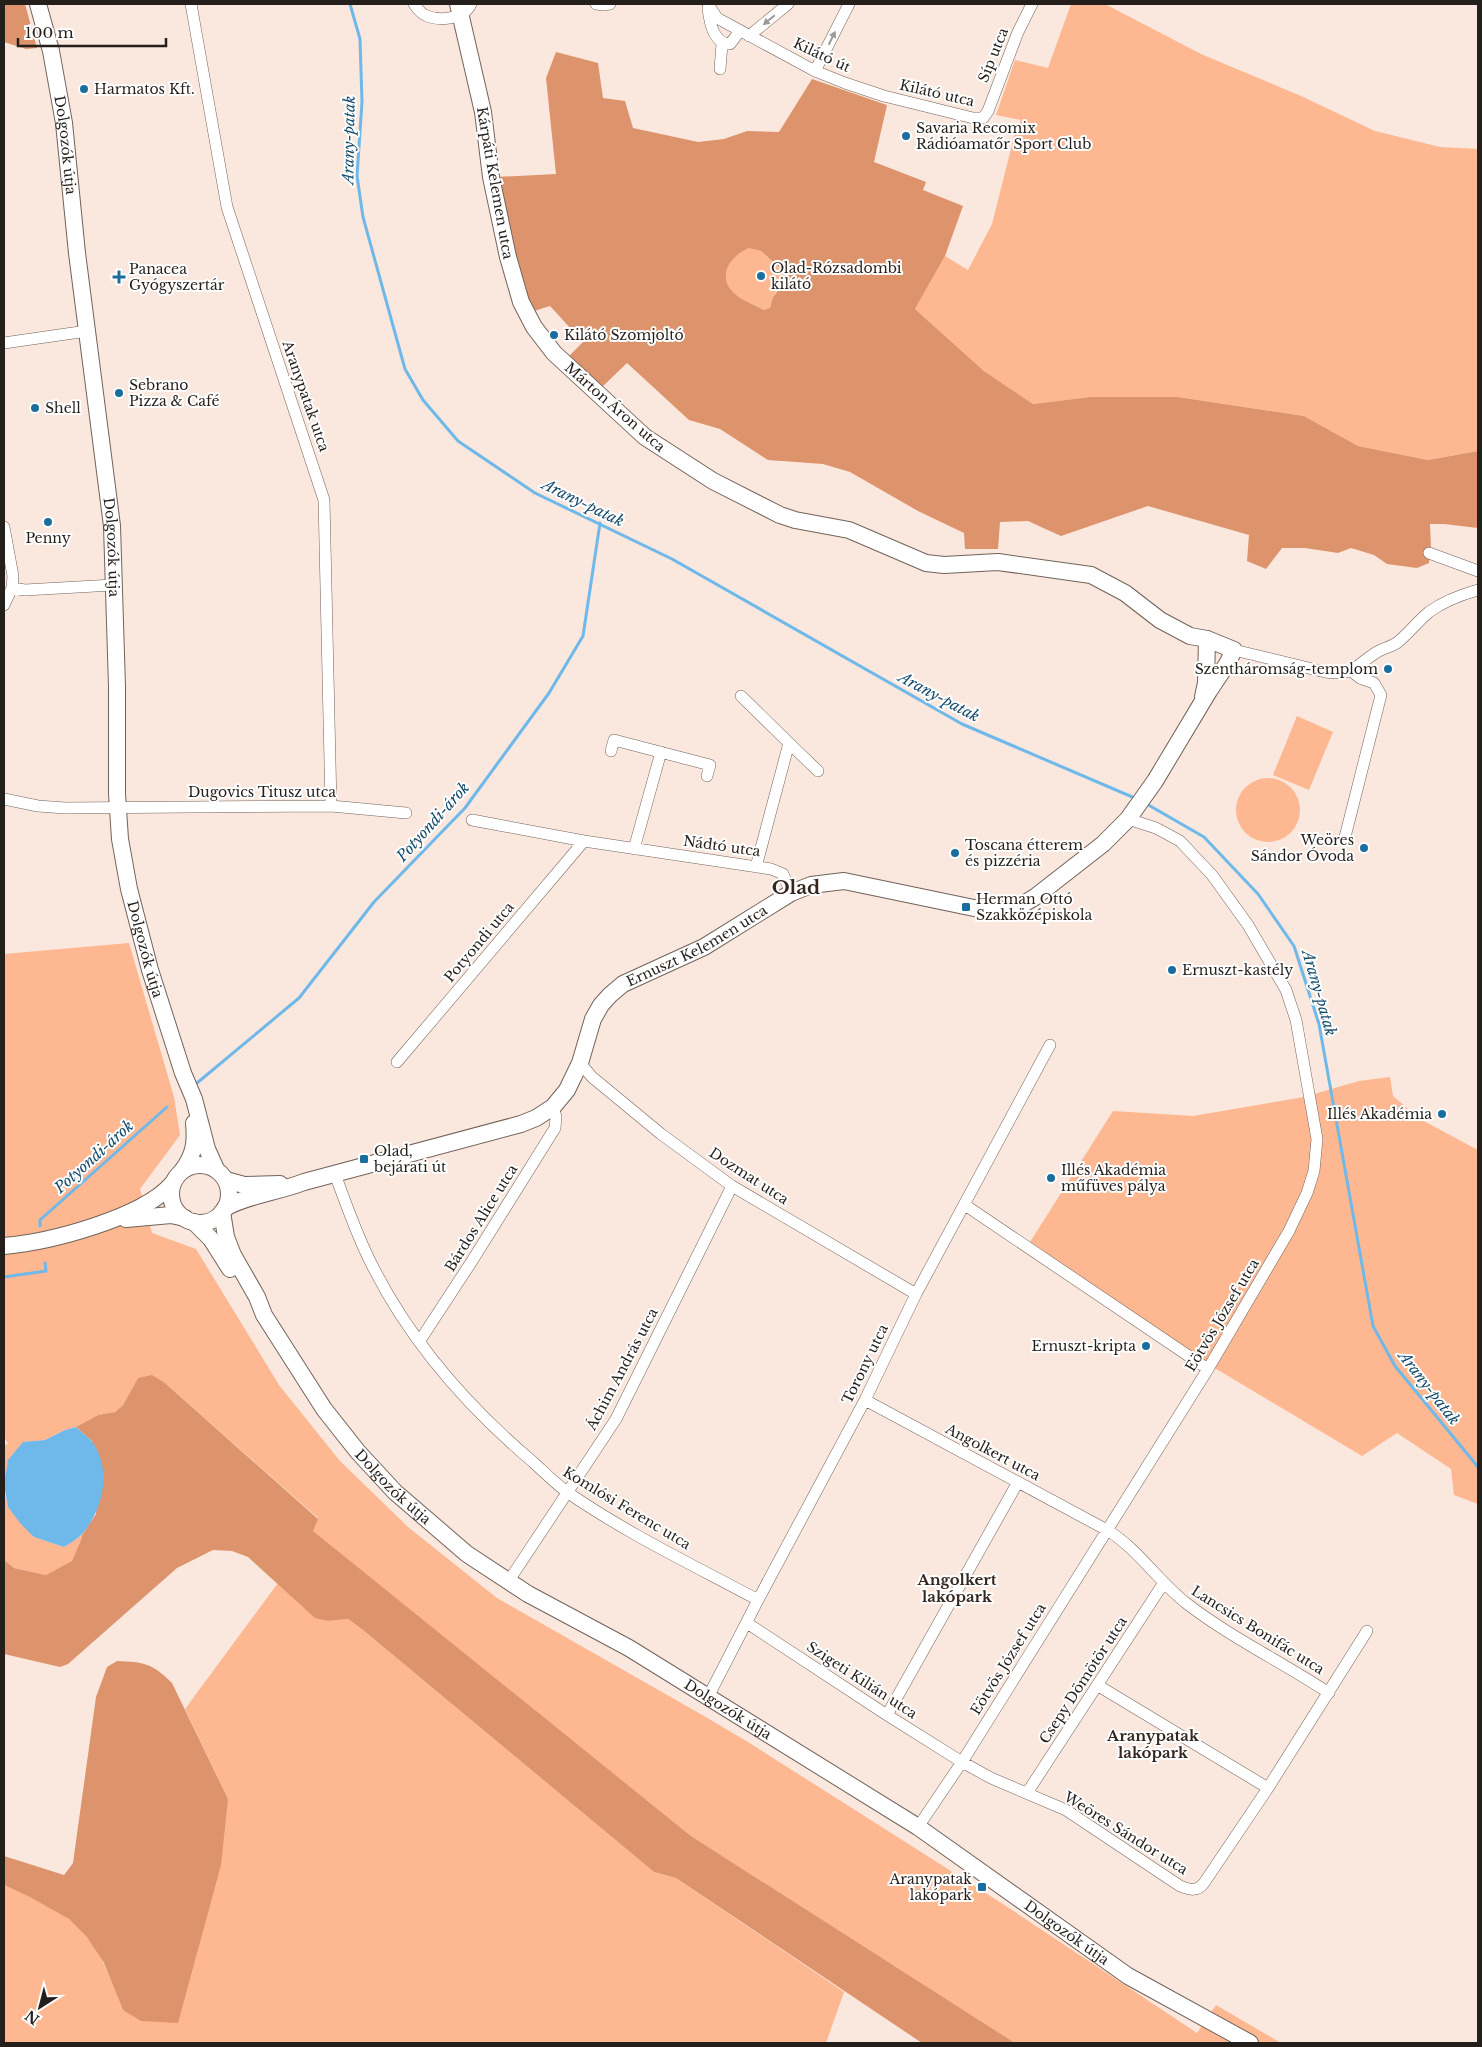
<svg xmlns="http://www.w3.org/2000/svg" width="1482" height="2047" viewBox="0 0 1482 2047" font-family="'Libre Baskerville',serif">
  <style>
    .green { fill: #feb891 }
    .forest { fill: #dd946c; fill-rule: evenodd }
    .water { fill: #6fb8ea }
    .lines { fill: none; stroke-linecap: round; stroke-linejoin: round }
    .stream { stroke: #6fb8ea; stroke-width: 3 }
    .street-casing { stroke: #72635a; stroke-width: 12 }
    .secondary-casing { stroke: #72635a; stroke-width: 18 }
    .street { stroke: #fff; stroke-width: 11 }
    .secondary { stroke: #fff; stroke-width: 16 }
    .oneway { fill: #9d9a98 }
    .poi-dot { fill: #1a6e9f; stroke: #fff; stroke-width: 2 }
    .labels { text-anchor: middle; stroke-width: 4; stroke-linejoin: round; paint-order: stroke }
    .street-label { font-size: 14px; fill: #251f1b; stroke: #fff }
    .poi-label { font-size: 14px; fill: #251f1b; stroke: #fff; text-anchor: start }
    .water-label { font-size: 15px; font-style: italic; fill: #134b6d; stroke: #fff }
    .neighbourhood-label { font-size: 15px; font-weight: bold; fill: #352720; stroke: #fff }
    .district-label { font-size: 19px; font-weight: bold; fill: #352720; stroke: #fff }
  </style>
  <rect width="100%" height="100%" fill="#fae7dd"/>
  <!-- green -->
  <path class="green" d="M 1071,4 L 1105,4 L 1201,54 L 1301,96 L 1375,131 L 1440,147 L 1478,149 L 1478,451 L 1428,460 L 1358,446 L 1304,416 L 1178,397 L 1090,397 L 1033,404 L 984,371 L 915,309 L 945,256 L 968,270 L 992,224 L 1015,133 L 1021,120 L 996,115 L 1015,60 L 1048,68 Z
    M 749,247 L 761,251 L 785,274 L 773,297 L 770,308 L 765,310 C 755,305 741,300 734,293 C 716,276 731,255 749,247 Z
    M 1297,716 L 1333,732 L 1309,790 L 1273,775 Z
    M1236 810a32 32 0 1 1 64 0a32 32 0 1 1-64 0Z
    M 129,943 L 174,1097 L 180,1135 L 140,1189 L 152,1233 L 196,1249 L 279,1385 L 340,1461 L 408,1527 L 497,1598 L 704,1716 L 748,1742 L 1006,1906 L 1197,2033 L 1216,2005 L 1281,2043 L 1015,2043 L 691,1836 L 312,1531 L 318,1518 L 165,1383 L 138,1378 L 123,1405 L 115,1412 L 98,1415 L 76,1427 L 65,1430 L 45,1440 L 23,1442 L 4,1485 L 4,1445 L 8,1444 L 4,1437 L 4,954 Z
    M 1390,1077 L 1393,1096 L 1420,1119 L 1478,1150 L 1478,1504 L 1454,1495 L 1451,1469 L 1397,1433 L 1362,1456 L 1213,1367 L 1030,1242 L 1113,1111 L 1193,1116 L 1304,1097 L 1359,1081 Z
    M 4,1492 L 8,1507 L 34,1537 L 64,1547 L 82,1535 L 81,1540 L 72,1562 L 46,1575 L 14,1568 L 4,1560 Z
    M 278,1583 L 303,1607 L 328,1621 L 348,1619 L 363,1630 L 654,1872 L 676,1878 L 844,1992 L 826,2043 L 4,2043 L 4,1885 C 33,1898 68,1912 88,1937 C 104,1959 113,1985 123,2010 L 228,1799 L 185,1709 Z"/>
  <!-- forest -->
  <path class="forest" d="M 4,4 L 25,4 L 37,48 L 26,49 L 4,42 Z
    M 556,52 L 598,63 L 603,98 L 625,101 L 633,128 L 698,142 L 724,139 L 747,131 L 779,132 L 812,79 L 887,105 L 874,162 L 926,182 L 923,190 L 963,206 L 945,256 L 915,309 L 984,371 L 1033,404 L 1090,397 L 1178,397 L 1304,416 L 1358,446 L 1428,460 L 1478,451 L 1478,528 L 1444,524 L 1430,524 L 1431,548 L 1429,563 L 1417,568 L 1387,564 L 1374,555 L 1351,548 L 1338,553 L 1305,548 L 1282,548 L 1266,569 L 1247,561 L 1249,535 L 1148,506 L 1061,536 L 1028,521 L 1000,522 L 998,549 L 965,549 L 964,533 L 918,511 L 850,472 L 823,464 L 768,460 L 720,429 L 689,420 L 627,363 L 602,387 L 569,356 L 583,342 L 550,306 L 531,312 L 512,258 L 496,177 L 556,174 L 546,78 ZM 749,248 L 761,251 L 785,273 L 779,289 L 773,297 L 770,308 L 764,310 C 755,305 741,300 734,293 C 716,276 731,255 749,248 Z
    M 152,1375 L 165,1383 L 318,1519 L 313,1531 L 691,1836 L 1015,2043 L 922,2043 L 676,1878 L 654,1872 L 363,1630 L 348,1619 L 328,1621 L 315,1618 L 248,1557 L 232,1551 L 213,1550 L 177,1568 L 68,1664 L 60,1667 L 4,1654 L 4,1560 L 14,1568 L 46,1575 L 72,1561 L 81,1540 L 82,1535 L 96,1514 L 92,1441 L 76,1427 L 98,1415 L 115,1412 L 123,1405 L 138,1378 Z
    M 117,1661 C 144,1662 152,1663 172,1683 L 228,1799 L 221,1865 L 178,2023 L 141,2021 L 123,2010 L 104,1963 L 87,1937 L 69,1919 L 30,1897 L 4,1885 L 4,1856 L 64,1875 L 73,1863 L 96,1697 L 107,1667 Z"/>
  <!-- water -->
  <path class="water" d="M 76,1427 C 81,1432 89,1437 93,1443 C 112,1471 103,1509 83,1533 C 78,1539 70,1543 64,1547 L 34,1537 L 20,1523 L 8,1507 L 4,1485 L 8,1460 L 23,1442 L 45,1440 L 65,1430 Z"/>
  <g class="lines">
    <!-- stream -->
    <path class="stream" d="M 350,4 L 360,39 L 362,102 L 357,176 L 363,217 L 405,369 L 423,400 L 458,441 L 535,493 L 672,559 L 962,724 L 1137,799
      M 1145,803 L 1204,837 L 1258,894 L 1294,946 L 1319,1024 L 1373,1326 L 1395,1366 L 1478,1467
      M 197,1083 L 299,998 L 374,902 L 465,808 L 549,693 L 583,636 L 600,523
      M 40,1226 L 40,1220 L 167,1107
      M 4,1277 L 46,1271 L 45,1263"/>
    <!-- street casing -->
    <g class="street-casing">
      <path id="street" d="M 191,4 L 227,207 L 324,500 L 331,806
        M 414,4 C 417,8 420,13 425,15 C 439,22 464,19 471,4
        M 596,4 L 604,5 L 610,4
        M 708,4 L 717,18 L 815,71 L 845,83 L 884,96 L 973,118 L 983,118 L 988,111 L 1018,32 L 1032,4
        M 708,9 C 710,23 713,43 730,44 L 740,31
        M 749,36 L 788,4
        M 720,69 L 722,44
        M 815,71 L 849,4
        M 4,343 L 87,331
        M 4,527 L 13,576 L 12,588 L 4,605
        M 1429,553 L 1478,571
        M 12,588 L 25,590 L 113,585
        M 1234,650 L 1325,672 C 1356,676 1354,666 1377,652 C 1384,648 1391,647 1398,642 C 1409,633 1418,621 1429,612 C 1444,601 1460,595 1478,590
        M 741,696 L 789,743 L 756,867
        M 789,743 L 818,771
        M 611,751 L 614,740 L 710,765 L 707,776
        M 4,799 L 38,806 L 65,808 L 331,806 L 406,813
        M 472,820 L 584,841 L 771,869 L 783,874 L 791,893
        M 1345,837 L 1381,695 L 1374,683 L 1360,678 L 1351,671
        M 634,849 L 661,752
        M 397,1062 L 584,841
        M 580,1063 L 592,1077 L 661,1134 L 732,1186 L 916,1294
        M 335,1174 C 346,1204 357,1236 372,1265 C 410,1341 468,1407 533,1462 C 544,1472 555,1483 567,1492 C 626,1533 695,1566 758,1600
        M 965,1205 L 1208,1369
        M 419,1342 L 472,1261 L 555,1128 L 556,1117 L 553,1107
        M 865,1400 L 1107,1530 C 1138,1549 1157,1580 1186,1603 C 1230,1637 1282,1662 1329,1693
        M 508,1582 L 616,1419 L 732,1186
        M 747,1623 L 887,1715 L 962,1762 L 991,1778 L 1066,1810 L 1180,1886 C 1190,1890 1197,1892 1204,1883 L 1268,1788 L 1367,1631
        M 1097,1685 L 1268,1788
        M 708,1697 L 758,1600 L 865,1400 L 916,1294 L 1050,1045
        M 887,1715 L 1018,1482
        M 1027,1793 L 1163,1584
        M 918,1827 L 962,1762 L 1208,1369 L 1289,1231 L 1307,1193 L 1314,1171 L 1317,1139 L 1296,1020 L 1286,990 L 1248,925 L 1212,875 L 1180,841 L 1156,828 L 1128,819"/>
    </g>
    <!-- secondary casing -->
    <g class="secondary-casing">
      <g id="secondary">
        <path id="s1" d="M 38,4 L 51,51 L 64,123 L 77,253 L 112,526 L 117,687 L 117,794 L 120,839 L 129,889 L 150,970 L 183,1073 L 194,1099 L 207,1149 L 216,1169"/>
        <path d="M 1203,697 L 1206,683 L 1207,639"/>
        <circle cx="200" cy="1194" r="29"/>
        <path d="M 182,1171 C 194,1155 196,1143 194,1123"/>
        <path d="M 226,1180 L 244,1185 L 280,1184"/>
        <path id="s2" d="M 225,1208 C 247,1195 279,1192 304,1182 L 521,1124 L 536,1118 L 553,1107 L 567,1090 L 580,1063 L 593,1019 L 601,1005 L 610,995 L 623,984 L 704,947 L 791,893 L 811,885 L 844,881 L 974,908 L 1008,910 L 1020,906 L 1035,897 L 1103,844 L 1128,819 L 1155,781 L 1209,691 L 1227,664 L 1234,650 L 1207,639 L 1190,636 L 1160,620 L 1125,593 L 1091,575 L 998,562 L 944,565 L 926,563 L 849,530 L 795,520 L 780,515 L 713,481 L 645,437 L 554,353 L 534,327 L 521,302 L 508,257 L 491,177 L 483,112 L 458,4"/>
        <path id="s3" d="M 222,1212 L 226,1237 L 233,1255 L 257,1297 L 264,1315 L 324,1409 L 358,1452 L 395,1492 L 467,1554 L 528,1594 L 629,1648 L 918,1827 L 1128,1976 L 1250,2043"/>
        <path d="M 126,1219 L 171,1215 L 185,1218"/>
        <path d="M 194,1222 L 211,1239 L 230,1269"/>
        <path d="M 4,1246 C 50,1242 142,1218 172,1184"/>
      </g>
    </g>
    <!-- street -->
    <use href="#street" class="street"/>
    <!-- secondary -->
    <use href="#secondary" class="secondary"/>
  </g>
  <!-- one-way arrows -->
  <defs><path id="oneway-solid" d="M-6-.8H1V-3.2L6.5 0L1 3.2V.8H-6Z" transform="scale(1.25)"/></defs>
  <g class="oneway">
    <use href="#oneway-solid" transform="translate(769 20) rotate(140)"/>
    <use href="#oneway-solid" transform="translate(832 38) rotate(-64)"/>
  </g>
  <!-- markers -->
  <g class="poi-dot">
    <circle cx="84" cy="89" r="5"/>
    <circle cx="906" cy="136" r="5"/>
    <circle cx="761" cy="276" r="5"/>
    <path d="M116.5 269.5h5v5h5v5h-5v5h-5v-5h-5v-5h5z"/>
    <circle cx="554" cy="335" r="5"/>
    <circle cx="119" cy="393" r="5"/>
    <circle cx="35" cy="408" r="5"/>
    <circle cx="48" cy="522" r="5"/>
    <circle cx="1388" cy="669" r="5"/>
    <circle cx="1364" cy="848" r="5"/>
    <circle cx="955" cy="853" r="5"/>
    <rect x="961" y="902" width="10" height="10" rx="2.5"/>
    <circle cx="1172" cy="970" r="5"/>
    <circle cx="1442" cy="1114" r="5"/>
    <rect x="359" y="1154" width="10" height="10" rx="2.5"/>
    <circle cx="1051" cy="1178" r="5"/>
    <circle cx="1146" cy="1346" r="5"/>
    <rect x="977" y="1882" width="10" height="10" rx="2.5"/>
  </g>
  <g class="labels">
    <!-- street labels -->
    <g class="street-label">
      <text transform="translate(822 55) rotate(25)" y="5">Kilátó út</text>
      <text transform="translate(993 55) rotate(-68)" y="5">Síp utca</text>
      <text transform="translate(937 93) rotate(13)" y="5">Kilátó utca</text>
      <text dy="5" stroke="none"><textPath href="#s1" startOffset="144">Dolgozók útja</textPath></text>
      <text transform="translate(495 183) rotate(80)" y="5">Kárpáti Kelemen utca</text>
      <text transform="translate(306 396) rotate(71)" y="5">Aranypatak utca</text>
      <text transform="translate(615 407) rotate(41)" y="5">Márton Áron utca</text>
      <text dy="5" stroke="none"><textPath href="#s1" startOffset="549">Dolgozók útja</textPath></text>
      <text x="262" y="797">Dugovics Titusz utca</text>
      <text transform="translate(722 846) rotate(8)" y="5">Nádtó utca</text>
      <text transform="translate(479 942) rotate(-50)" y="5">Potyondi utca</text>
      <text dy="5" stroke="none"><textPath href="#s2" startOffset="572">Ernuszt Kelemen utca</textPath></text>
      <text dy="5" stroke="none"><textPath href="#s1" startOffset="954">Dolgozók útja</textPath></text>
      <text transform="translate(749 1176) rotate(33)" y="5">Dozmat utca</text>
      <text transform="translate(481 1218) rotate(-58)" y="5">Bárdos Alice utca</text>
      <text transform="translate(1222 1315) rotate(-59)" y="5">Eötvös József utca</text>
      <text transform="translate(865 1364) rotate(-64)" y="5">Torony utca</text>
      <text transform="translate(622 1369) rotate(-62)" y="5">Áchim András utca</text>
      <text transform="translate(993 1452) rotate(28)" y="5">Angolkert utca</text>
      <text dy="5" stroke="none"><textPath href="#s3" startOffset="328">Dolgozók útja</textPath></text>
      <text transform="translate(627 1508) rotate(31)" y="5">Komlósi Ferenc utca</text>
      <text transform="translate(1258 1630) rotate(32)" y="5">Lancsics Bonifác utca</text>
      <text transform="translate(1008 1659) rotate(-58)" y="5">Eötvös József utca</text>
      <text transform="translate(862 1680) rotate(33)" y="5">Szigeti Kilián utca</text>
      <text transform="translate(1083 1680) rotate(-57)" y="5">Csepy Dömötör utca</text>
      <text dy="5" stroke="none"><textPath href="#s3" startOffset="732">Dolgozók útja</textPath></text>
      <text transform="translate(1126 1833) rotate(32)" y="5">Weöres Sándor utca</text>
      <text dy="5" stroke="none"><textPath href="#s3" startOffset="1138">Dolgozók útja</textPath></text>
    </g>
    <!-- poi labels -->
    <g class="poi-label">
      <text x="94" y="94">Harmatos Kft.</text>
      <text x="916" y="133">Savaria Recomix<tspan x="916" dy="16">Rádióamatőr Sport Club</tspan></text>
      <text x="771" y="273">Olad-Rózsadombi<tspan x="771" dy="16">kilátó</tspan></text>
      <text x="129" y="274">Panacea<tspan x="129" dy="16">Gyógyszertár</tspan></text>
      <text x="564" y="340">Kilátó Szomjoltó</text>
      <text x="129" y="390">Sebrano<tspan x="129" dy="16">Pizza &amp; Café</tspan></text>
      <text x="45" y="413">Shell</text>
      <text x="48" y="543" text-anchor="middle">Penny</text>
      <text x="1378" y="674" text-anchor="end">Szentháromság-templom</text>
      <text x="1354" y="845" text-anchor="end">Weöres<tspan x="1354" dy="16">Sándor Óvoda</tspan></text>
      <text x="965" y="850">Toscana étterem<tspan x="965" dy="16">és pizzéria</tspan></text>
      <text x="976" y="904">Herman Ottó<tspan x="976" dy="16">Szakközépiskola</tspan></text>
      <text x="1182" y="975">Ernuszt-kastély</text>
      <text x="1432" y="1119" text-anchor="end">Illés Akadémia</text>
      <text x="374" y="1156">Olad,<tspan x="374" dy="16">bejárati út</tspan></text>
      <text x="1061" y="1175">Illés Akadémia<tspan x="1061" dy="16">műfüves pálya</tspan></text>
      <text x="1136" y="1351" text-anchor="end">Ernuszt-kripta</text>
      <text x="972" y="1884" text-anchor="end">Aranypatak<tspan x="972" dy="16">lakópark</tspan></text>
    </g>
    <!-- water labels -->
    <g class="water-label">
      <text transform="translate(349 140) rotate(-89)" y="5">Arany-patak</text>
      <text transform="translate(583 503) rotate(26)" y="5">Arany-patak</text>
      <text transform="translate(939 697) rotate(28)" y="5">Arany-patak</text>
      <text transform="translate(433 822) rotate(-48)" y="5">Potyondi-árok</text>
      <text transform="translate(1319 993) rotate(74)" y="5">Arany-patak</text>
      <text transform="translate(94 1157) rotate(-42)" y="5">Potyondi-árok</text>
      <text transform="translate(1429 1388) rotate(52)" y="5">Arany-patak</text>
    </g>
    <!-- neighbourhood labels -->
    <g class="neighbourhood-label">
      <text x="957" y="1585">Angolkert<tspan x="957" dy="17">lakópark</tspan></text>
      <text x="1153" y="1741">Aranypatak<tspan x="1153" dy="17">lakópark</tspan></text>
    </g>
    <!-- district labels -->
    <g class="district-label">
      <text x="796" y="894">Olad</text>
    </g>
  </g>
  <!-- border -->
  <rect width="1482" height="2047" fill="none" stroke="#251f1b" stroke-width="10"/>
  <!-- north arrow -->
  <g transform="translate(40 2007) rotate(216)" stroke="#ffffff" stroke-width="4" paint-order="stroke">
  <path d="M0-4L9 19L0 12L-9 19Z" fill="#251f1b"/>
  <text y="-8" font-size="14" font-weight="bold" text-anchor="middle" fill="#251f1b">N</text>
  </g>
  <!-- scale -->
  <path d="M18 38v8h148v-8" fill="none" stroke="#251f1b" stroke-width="2.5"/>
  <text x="25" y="38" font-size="15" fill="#251f1b" stroke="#ffffff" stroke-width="4" paint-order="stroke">100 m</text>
</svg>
